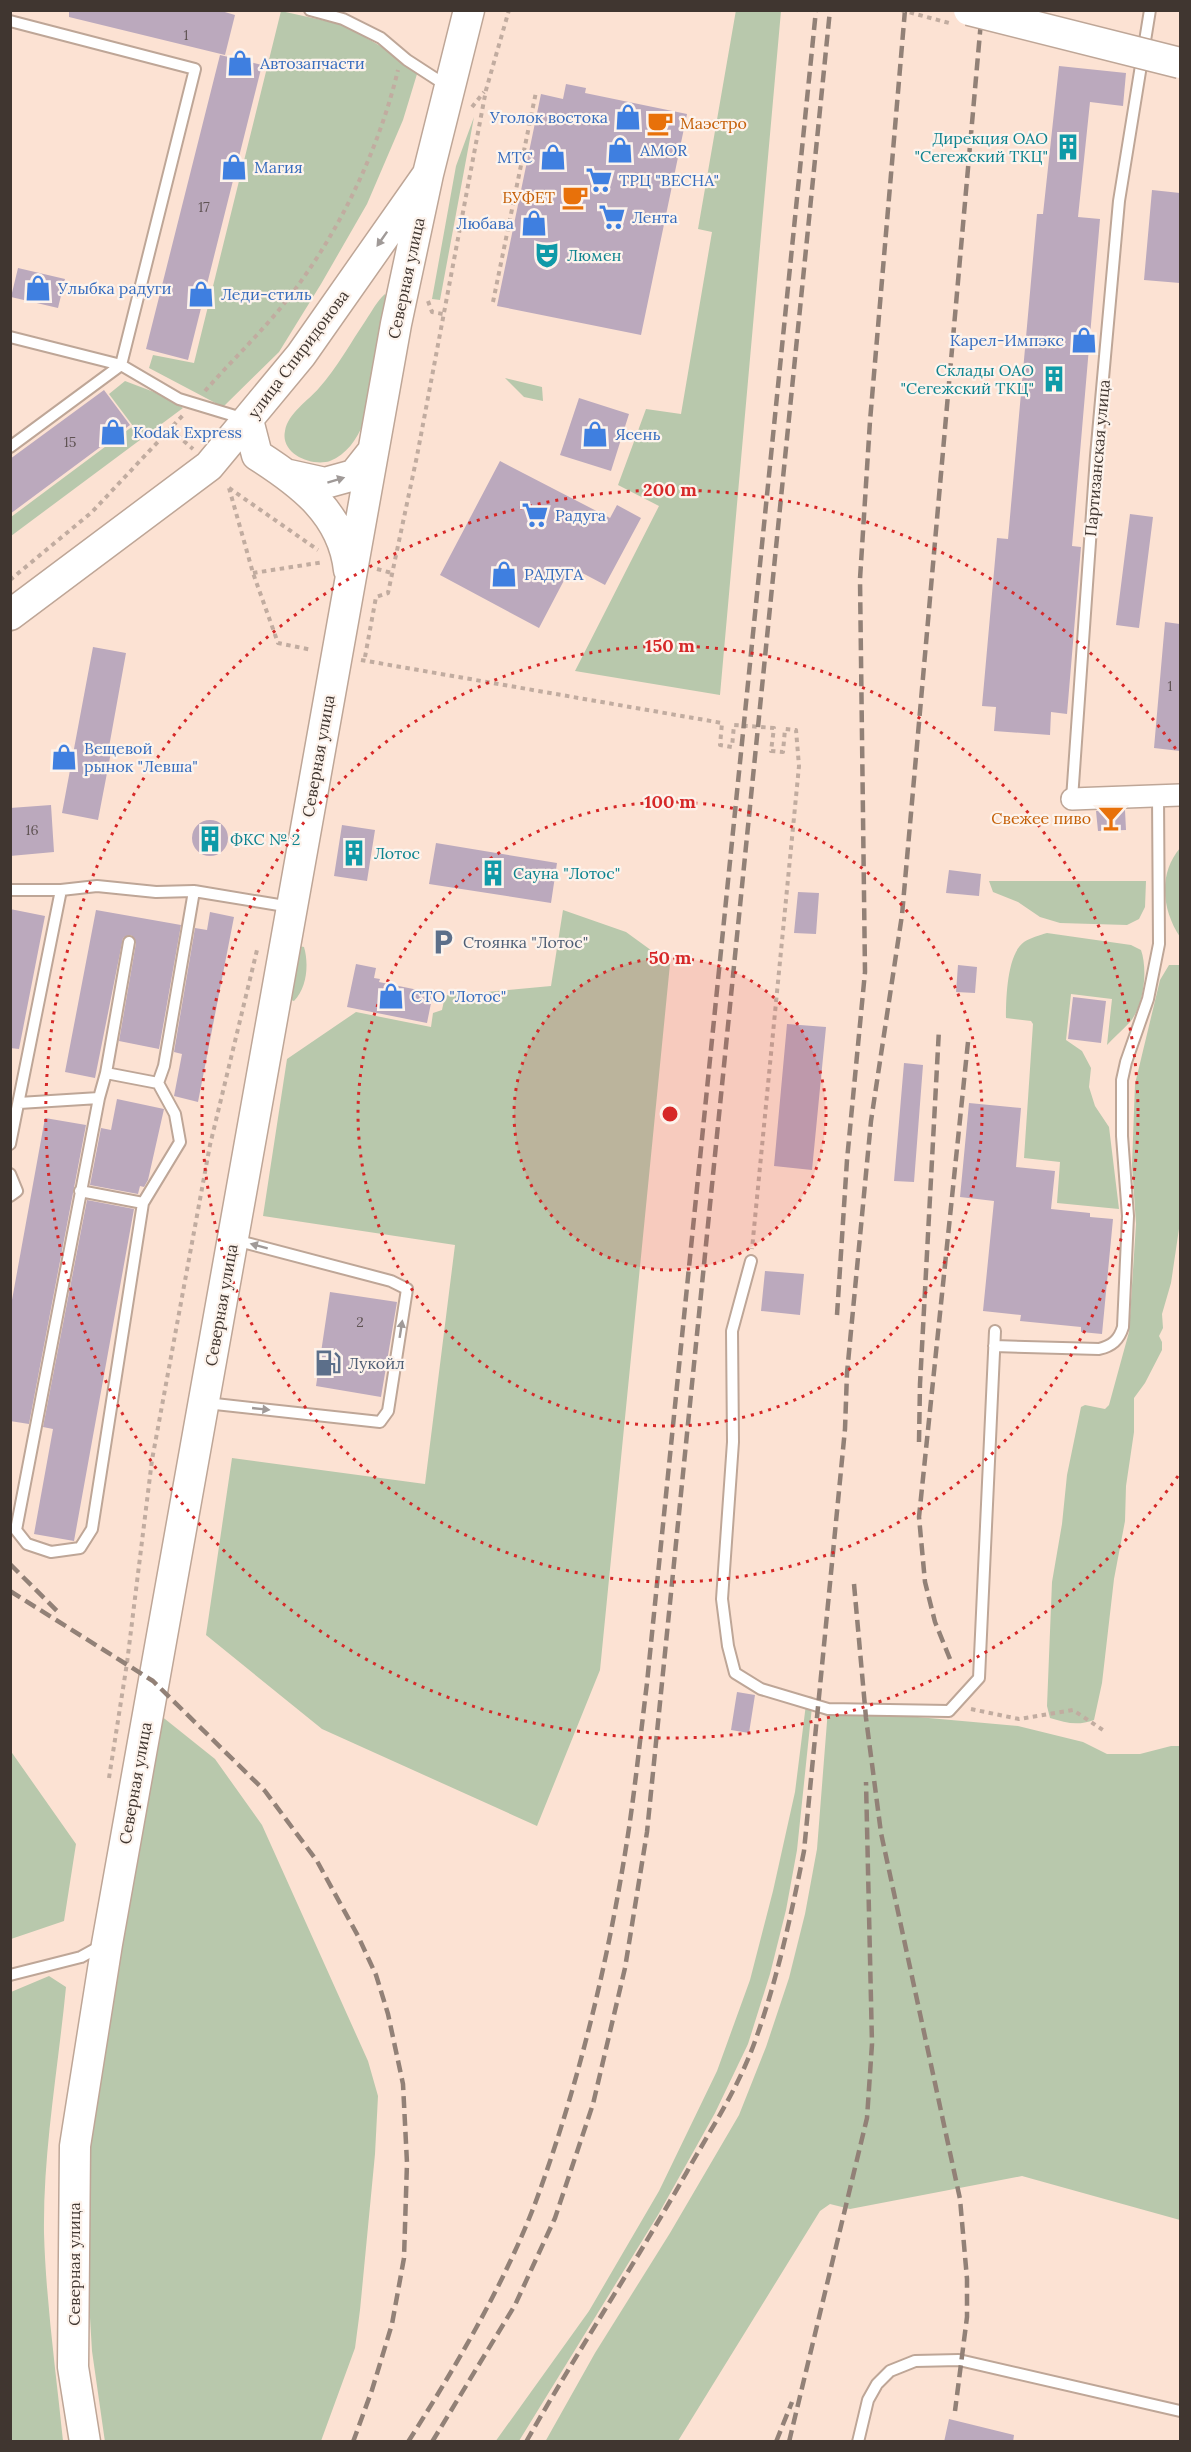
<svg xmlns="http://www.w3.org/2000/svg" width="1191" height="2452" viewBox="0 0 1191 2452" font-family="Lora,serif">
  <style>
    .green { fill: #b8c8ac }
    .building { fill: #bba9bd }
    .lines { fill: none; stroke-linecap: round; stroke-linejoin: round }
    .lane-casing { stroke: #bea697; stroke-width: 14 }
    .street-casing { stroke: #bea697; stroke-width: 24 }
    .secondary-casing { stroke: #bea697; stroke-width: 33 }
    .path { stroke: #c1aca0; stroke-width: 4; stroke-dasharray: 4.5 4.5; stroke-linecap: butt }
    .lane { stroke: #fff; stroke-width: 10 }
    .street { stroke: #fff; stroke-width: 21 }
    .secondary { stroke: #fff; stroke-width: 30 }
    .rail { stroke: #928177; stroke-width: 4.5; stroke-dasharray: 12 6; stroke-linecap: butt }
    .secondary-bridge-casing { stroke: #bea697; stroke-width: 33; stroke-linecap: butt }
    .path-bridge { stroke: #c1aca0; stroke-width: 4; stroke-dasharray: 4.5 4.5; stroke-linecap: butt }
    .secondary-bridge { stroke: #fff; stroke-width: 30 }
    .oneway { fill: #a09a98 }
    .ring { fill: none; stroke: #d62828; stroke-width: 3; stroke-dasharray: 3 6 }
    .labels { text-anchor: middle; stroke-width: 4.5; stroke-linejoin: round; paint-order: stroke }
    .number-label { font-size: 14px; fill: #5f5353 }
    .shop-label { font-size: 16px; fill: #366cbe; stroke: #fdf3ec; text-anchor: start }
    .food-label { font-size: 16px; fill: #c56008; stroke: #fdf3ec; text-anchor: end }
    .culture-label { font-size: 16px; fill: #0d838f; stroke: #fdf3ec; text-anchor: start }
    .street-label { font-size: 16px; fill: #403630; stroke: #fdf3ec }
    .service-label { font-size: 16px; fill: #4e5e75; stroke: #fdf3ec; text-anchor: start }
    .centre { fill: #d62828; stroke: #fdf3ec; stroke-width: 3 }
    .ring-label { font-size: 18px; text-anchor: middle; font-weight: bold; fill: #d62828; stroke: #fdf3ec; stroke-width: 4.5; stroke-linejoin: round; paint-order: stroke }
  </style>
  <rect width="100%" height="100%" fill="#fce2d3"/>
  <!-- green -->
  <path class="green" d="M 736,10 L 781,11 L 720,695 L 575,671 L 659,506 L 618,485 L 646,409 L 681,414 L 712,232 L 698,229 Z
    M 281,11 L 344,25 L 382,47 L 417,74 L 403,120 L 367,204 L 321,284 L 279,352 L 223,407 L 149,368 L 153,355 L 194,363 Z
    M 474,117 L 440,300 L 432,299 L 456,166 Z
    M 385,294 L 387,298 L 363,424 C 357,439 346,455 330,461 C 312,467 280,454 285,431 C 288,413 308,401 319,388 C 337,368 351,342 366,320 C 372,311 377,301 385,294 Z
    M 505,378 L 542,387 L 543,401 L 524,397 Z
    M 125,381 L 154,392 L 183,408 L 11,536 L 11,517 L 133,426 L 109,394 Z
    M 1180,848 L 1180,937 C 1162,910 1158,874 1180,848 Z
    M 989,881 L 1146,881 L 1145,907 L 1139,919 L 1127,925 L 1060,923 L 1040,917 L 1018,902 L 993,892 Z
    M 563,910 L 626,932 L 670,964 L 600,1670 L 537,1826 L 322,1729 L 206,1635 L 232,1458 L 425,1484 L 455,1245 L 263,1216 L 287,1059 L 356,1012 L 431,1027 L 433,1013 L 442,1010 L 445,996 L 457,992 L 476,993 L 551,986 Z
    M 1047,933 L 1131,945 L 1141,950 C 1148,970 1144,1005 1130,1022 C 1123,1030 1114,1037 1107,1045 L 1112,999 L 1071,994 L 1066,1040 L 1082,1051 L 1091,1068 L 1089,1087 L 1095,1106 L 1109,1127 L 1119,1209 L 1057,1203 L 1060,1162 L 1024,1158 L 1033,1024 L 1031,1021 L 1006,1018 C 1006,998 1007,954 1024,942 C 1030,938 1040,935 1047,933 Z
    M 294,945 L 304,947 C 309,964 307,988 294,1001 L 285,998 Z
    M 1169,965 L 1180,965 L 1180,1222 L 1171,1283 L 1162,1314 L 1163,1328 L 1159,1336 L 1162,1342 L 1162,1350 L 1145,1383 L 1134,1398 L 1134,1432 L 1126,1486 L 1125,1521 L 1114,1579 L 1102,1683 L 1094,1720 C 1078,1726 1066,1723 1050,1718 L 1047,1706 L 1052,1582 L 1062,1524 L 1067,1475 L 1081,1407 L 1085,1405 L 1105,1409 L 1109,1405 L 1129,1332 L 1136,1224 L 1132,1165 L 1135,1084 L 1160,980 Z
    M 807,1696 L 813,1697 L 797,1850 L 786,1910 L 770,1974 L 748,2044 L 715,2113 L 658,2215 L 519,2441 L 495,2442 L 589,2311 L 659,2191 L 717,2071 L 750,1980 L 773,1891 L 795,1792 Z
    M 828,1709 L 1018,1726 L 1083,1742 L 1107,1754 L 1140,1754 L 1171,1746 L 1180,1746 L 1180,2220 L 1022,2176 L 850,2209 L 830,2204 L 820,2211 L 678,2441 L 545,2442 L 595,2353 L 670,2233 L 739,2115 L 766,2047 L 789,1978 L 805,1914 L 817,1849 Z
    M 155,1711 L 215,1759 L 262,1825 L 368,2061 L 378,2096 L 375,2154 L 360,2310 L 355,2348 L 321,2441 L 105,2442 L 92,2351 L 85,2234 L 88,2134 Z
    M 10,1750 L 76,1844 L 64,1921 L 11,1939 Z
    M 49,1976 L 66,1987 C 58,2069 43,2151 44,2233 C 46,2302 56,2372 63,2441 L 11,2441 L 11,1992 Z"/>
  <!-- building -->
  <path class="building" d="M 69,10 L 218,10 L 235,15 L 225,55 L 69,17 Z
    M 220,55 L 262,65 L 188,360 L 146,349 Z
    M 1059,66 L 1126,73 L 1123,106 L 1090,102 L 1078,217 L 1100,219 L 1072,546 L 1081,547 L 1067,714 L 1051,712 L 1050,735 L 994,731 L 996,707 L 982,706 L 997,538 L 1008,539 L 1037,214 L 1043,214 Z
    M 566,84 L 586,88 L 585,93 L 687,114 L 641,335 L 497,306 L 541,94 L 563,99 Z
    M 1152,190 L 1180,193 L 1180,283 L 1144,280 Z
    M 18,268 L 65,279 L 58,308 L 11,297 Z
    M 104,390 L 130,425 L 10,514 L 10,459 Z
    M 579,398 L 629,414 L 611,471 L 560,455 Z
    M 500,461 L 610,518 L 617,505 L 641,518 L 605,585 L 571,567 L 539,628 L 440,575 Z
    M 1130,514 L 1153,517 L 1139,628 L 1116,625 Z
    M 1165,622 L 1180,624 L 1180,751 L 1154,748 Z
    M 93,647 L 126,653 L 109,747 L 112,747 L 98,820 L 62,813 Z
    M 51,805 L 54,852 L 10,856 L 10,808 Z
    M 1125,810 L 1126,830 L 1098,831 L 1096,811 Z
    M192 838a18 18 0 1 1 36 0a18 18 0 1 1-36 0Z
    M 342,825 L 375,830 L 367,881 L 334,876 Z
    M 436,843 L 557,863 L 551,903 L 429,884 Z
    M 949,870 L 981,874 L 979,896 L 946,893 Z
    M 798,892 L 819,893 L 816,934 L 794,933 Z
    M 10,909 L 45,916 L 19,1049 L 10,1048 Z
    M 96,910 L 181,925 L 159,1049 L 119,1041 L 136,943 L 131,935 L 123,938 L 95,1078 L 65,1072 Z
    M 210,912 L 234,917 L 198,1102 L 174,1096 L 182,1054 L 174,1052 L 195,928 L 207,930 Z
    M 356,964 L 376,968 L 374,978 L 380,979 L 379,982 L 433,993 L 427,1023 L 347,1007 Z
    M 958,965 L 977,967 L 975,993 L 956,992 Z
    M 1073,997 L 1106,1001 L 1101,1043 L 1068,1039 Z
    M 787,1024 L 826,1027 L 812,1170 L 774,1166 Z
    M 904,1063 L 923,1065 L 914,1182 L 894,1181 Z
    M 117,1099 L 164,1109 L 148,1180 L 144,1187 L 140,1186 L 138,1194 L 90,1185 L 101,1128 L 111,1130 Z
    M 969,1103 L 1021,1108 L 1016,1167 L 1055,1171 L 1051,1209 L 1090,1213 L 1090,1217 L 1113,1219 L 1102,1334 L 1081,1332 L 1081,1327 L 1020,1321 L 1021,1315 L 983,1311 L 994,1201 L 960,1197 Z
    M 45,1118 L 86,1125 L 29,1424 L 10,1421 L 10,1311 Z
    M 87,1200 L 134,1209 L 74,1541 L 34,1534 L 53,1429 L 43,1427 Z
    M 765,1271 L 804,1274 L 800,1315 L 761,1311 Z
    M 330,1292 L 397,1302 L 381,1397 L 316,1386 Z
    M 737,1692 L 755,1695 L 749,1733 L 731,1730 Z
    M 949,2419 L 1014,2435 L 1013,2442 L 944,2442 Z"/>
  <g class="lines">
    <!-- lane casing -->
    <g class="lane-casing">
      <path id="lane" d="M 310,10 L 343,19 L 381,38 L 407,60 L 447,86
        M 10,21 L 195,69 L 121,365 L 10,447
        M 10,337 L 121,365 L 179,399 L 245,419
        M 1072,799 L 1096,456 L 1119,201 L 1150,10
        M 10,890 L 61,890 L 97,886 L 156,892 L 194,891 L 291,907
        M 106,1073 L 158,1083
        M 99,1098 L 16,1530 L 27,1544 L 51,1552 L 80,1548 L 92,1529 L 143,1203 L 180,1142 L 175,1114 L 158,1083 L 164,1066 L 194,891
        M 19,1103 L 99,1098 L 106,1073 L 129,942
        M 10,1144 L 61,890
        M 10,1174 L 17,1191 L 10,1196
        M 80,1191 L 143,1203
        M 751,1261 L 732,1331 L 733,1442 L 722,1599 L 728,1646 L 735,1673 L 761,1689 L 828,1709 L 949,1711 L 979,1678 L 995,1331
        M 994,1346 L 1099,1349 C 1112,1346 1119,1340 1123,1327 L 1128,1216 L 1122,1136 L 1122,1080 L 1126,1062 L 1148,999 L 1159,944 L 1158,796
        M 206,1403 L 380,1422 L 388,1411 L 407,1289 L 391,1281 L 235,1240
        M 10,1975 L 81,1957 L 101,1946
        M 858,2442 L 868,2400 L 877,2384 L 890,2371 L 915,2361 L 959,2360 L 1180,2411"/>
    </g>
    <!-- street casing -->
    <g class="street-casing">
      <path id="street" d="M 1072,799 L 1180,795"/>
    </g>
    <!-- secondary casing -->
    <g class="secondary-casing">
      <path id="secondary" d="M 248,420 L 257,455 C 301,483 343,514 349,570
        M 289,475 L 325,483 L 354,475 L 373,451
        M 10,615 L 209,466 L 301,355 L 428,174 L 469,10
        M 85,2442 L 73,2367 L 75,2146 L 107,1944 L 396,324 L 428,174"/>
    </g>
    <!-- path -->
    <path class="path" d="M 472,107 L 484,92
      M 428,301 L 432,312 L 443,314
      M 493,302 L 536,92
      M 205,391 C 233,359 265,329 290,296 C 340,231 379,149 398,70
      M 170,429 L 193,449
      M 229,488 L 253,573 L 278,643 L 312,650
      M 229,488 L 318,550
      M 377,569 L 392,573
      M 253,573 L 324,562
      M 10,580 L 92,512 L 184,414
      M 365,657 L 376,597 L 388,593 L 417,456 L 486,90 L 509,10
      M 361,660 L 722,723 L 720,745 L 732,747 L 734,725 L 774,728 L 771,751 L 783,752 L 785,729 L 796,730 L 799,766 L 752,1249
      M 971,1709 L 1019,1719 L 1073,1710 L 1106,1732
      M 109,1778 L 127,1663 L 152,1460 L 210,1145 L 257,950"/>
    <!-- lane -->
    <use href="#lane" class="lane"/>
    <!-- street -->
    <use href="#street" class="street"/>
    <!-- secondary -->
    <use href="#secondary" class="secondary"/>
    <!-- rail -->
    <path class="rail" d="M 837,1315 L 847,1160 L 865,972 L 860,579 L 870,421 L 905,10
      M 919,1442 L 920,1384 L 939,1029
      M 10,1564 L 57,1611
      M 854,1584 L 866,1718 L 881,1833 L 960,2199 L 967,2279 L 967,2317 L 955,2411
      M 10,1591 L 153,1681 L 265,1791 L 317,1861 L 358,1936 L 376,1975 L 388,2014 L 403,2084 L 407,2163 L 404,2258 L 392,2324 L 372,2390 L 353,2442
      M 950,1659 L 935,1622 L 925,1582 L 919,1517 L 968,1042
      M 408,2442 C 455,2368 505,2283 536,2201 C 580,2081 610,1954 629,1828 C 636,1780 641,1731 647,1683 L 816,10
      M 432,2442 L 515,2305 L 555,2218 L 593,2104 L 625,1968 L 647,1832 L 830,10
      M 526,2442 C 580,2347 640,2256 693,2161 C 715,2123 739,2085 754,2044 C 777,1981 791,1916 804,1851 L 845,1429 L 847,1373 L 871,1121 L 902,915 L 982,10
      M 776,2442 L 792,2402
      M 789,2442 L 867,2118 L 872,2044 L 866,1782"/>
    <!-- secondary-bridge casing -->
    <g class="secondary-bridge-casing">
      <path id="secondary-bridge" d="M 969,10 L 1180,63"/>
    </g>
    <!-- path-bridge -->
    <path class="path-bridge" d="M 901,10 L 949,23"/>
    <!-- secondary-bridge -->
    <use href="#secondary-bridge" class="secondary-bridge"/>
  </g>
  <!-- one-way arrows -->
  <defs><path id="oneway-solid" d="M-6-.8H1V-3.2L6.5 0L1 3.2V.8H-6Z" transform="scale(1.5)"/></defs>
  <g class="oneway">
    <use href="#oneway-solid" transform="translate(382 239) rotate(125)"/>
    <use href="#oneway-solid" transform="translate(336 480) rotate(-17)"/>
    <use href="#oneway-solid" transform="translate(259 1246) rotate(-165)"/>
    <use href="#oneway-solid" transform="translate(401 1329) rotate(-81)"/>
    <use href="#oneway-solid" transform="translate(261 1409) rotate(6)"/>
  </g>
  <!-- distance rings -->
  <circle cx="670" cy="1114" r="156" fill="#d62828" fill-opacity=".12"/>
  <g class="ring">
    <circle cx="670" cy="1114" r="156"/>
    <circle cx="670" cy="1114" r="312"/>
    <circle cx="670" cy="1114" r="468"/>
    <path d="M1178 1476A624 624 0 1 1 1178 752"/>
  </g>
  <!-- icons -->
  <defs>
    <g id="shop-bare" transform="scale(2.07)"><path d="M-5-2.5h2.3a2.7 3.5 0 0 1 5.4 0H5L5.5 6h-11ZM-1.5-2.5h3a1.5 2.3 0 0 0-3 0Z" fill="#3f7fe0" stroke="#fdf3ec" stroke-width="2.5" paint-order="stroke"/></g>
    <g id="cafe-bare" transform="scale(2.07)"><path d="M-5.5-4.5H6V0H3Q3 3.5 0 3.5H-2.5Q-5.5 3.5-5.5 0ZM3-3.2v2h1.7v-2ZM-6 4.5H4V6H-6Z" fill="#e8710a" stroke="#fdf3ec" stroke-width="2.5" paint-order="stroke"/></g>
    <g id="building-bare" transform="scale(2.07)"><path d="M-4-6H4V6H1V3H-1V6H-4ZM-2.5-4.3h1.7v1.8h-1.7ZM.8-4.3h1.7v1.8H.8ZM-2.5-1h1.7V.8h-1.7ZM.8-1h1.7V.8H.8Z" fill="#0f9aa8" stroke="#fdf3ec" stroke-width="2.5" paint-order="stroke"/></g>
    <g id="supermarket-bare" transform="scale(2.07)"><path d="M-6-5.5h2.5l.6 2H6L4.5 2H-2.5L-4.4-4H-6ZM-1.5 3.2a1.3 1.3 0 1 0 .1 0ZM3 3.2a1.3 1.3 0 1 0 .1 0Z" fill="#3f7fe0" stroke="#fdf3ec" stroke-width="2.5" paint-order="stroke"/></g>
    <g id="theatre-bare" transform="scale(2.07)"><path d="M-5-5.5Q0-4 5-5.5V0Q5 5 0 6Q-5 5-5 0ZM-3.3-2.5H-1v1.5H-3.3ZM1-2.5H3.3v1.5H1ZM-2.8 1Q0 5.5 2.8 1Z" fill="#0f9aa8" stroke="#fdf3ec" stroke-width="2.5" paint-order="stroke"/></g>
    <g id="bar-bare" transform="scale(2.07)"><path d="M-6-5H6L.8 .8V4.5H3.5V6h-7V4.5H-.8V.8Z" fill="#e8710a" stroke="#fdf3ec" stroke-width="2.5" paint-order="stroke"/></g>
    <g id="parking-bare" transform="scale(2.07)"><path d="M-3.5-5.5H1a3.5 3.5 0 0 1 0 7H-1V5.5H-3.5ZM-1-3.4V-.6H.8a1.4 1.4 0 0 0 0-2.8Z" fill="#5c6f8a" stroke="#fdf3ec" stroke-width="2.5" paint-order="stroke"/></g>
    <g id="fuel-bare" transform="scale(2.07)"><path d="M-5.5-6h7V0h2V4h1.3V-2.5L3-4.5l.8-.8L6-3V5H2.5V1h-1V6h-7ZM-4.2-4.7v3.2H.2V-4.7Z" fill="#5c6f8a" stroke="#fdf3ec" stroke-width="2.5" paint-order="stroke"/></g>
  </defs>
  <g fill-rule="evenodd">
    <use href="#shop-bare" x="240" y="63"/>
    <use href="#shop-bare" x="628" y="117"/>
    <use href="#cafe-bare" x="660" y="123"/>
    <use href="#building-bare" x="1068" y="147"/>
    <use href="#shop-bare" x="620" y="150"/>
    <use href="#shop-bare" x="553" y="157"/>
    <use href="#shop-bare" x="234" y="167"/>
    <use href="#supermarket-bare" x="599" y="180"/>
    <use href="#cafe-bare" x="575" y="197"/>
    <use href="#supermarket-bare" x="612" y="217"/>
    <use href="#shop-bare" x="534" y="223"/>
    <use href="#theatre-bare" x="547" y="255"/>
    <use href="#shop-bare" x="38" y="288"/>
    <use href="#shop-bare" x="201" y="294"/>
    <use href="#shop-bare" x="1084" y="340"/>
    <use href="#building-bare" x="1054" y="379"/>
    <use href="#shop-bare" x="113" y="432"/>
    <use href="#shop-bare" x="595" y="434"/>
    <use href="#supermarket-bare" x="535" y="515"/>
    <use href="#shop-bare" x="504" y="574"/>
    <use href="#shop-bare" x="64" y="757"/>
    <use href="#bar-bare" x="1111" y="818"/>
    <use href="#building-bare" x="210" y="839"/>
    <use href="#building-bare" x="354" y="853"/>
    <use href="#building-bare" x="493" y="873"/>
    <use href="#parking-bare" x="443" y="942"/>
    <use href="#shop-bare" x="391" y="996"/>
    <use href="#fuel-bare" x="328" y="1363"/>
  </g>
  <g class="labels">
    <!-- number labels -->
    <g class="number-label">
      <text x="186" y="40">1</text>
      <text x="204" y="212">17</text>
      <text x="70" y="447">15</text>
      <text x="1170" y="691">1</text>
      <text x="32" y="835">16</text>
      <text x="360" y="1327">2</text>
    </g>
    <!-- shop labels -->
    <g class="shop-label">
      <text x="260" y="69">Автозапчасти</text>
      <text x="608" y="123" text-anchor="end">Уголок востока</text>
      <text x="640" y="156">AMOR</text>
      <text x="533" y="163" text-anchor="end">МТС</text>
      <text x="254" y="173">Магия</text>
      <text x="619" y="186">ТРЦ "ВЕСНА"</text>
      <text x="632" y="223">Лента</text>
      <text x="514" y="229" text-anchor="end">Любава</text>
      <text x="58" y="294">Улыбка радуги</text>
      <text x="221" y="300">Леди-стиль</text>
      <text x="1064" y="346" text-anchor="end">Карел-Импэкс</text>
      <text x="133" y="438">Kodak Express</text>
      <text x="615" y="440">Ясень</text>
      <text x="555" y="521">Радуга</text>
      <text x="524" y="580">РАДУГА</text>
      <text x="84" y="754">Вещевой<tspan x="84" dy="18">рынок "Левша"</tspan></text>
      <text x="411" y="1002">СТО "Лотос"</text>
    </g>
    <!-- food labels -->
    <g class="food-label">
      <text x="680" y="129" text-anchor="start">Маэстро</text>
      <text x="555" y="203">БУФЕТ</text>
      <text x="1091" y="824">Свежее пиво</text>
    </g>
    <!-- culture labels -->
    <g class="culture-label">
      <text x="1048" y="144" text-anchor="end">Дирекция ОАО<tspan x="1048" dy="18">"Сегежский ТКЦ"</tspan></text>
      <text x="567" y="261">Люмен</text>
      <text x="1034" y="376" text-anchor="end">Склады ОАО<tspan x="1034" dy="18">"Сегежский ТКЦ"</tspan></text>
      <text x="230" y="845">ФКС № 2</text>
      <text x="374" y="859">Лотос</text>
      <text x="513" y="879">Сауна "Лотос"</text>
    </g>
    <!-- street labels -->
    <g class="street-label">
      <text transform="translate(406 278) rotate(-78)" y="6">Северная улица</text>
      <text transform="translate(298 354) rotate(-53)" y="6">улица Спиридонова</text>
      <text transform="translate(1097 458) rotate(-85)" y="6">Партизанская улица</text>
      <text transform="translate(318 756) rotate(-80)" y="6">Северная улица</text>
      <text transform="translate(221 1305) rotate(-80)" y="6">Северная улица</text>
      <text transform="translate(135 1783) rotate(-80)" y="6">Северная улица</text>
      <text transform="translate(74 2264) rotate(-90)" y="6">Северная улица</text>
    </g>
    <!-- service labels -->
    <g class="service-label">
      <text x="463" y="948">Стоянка "Лотос"</text>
      <text x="348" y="1369">Лукойл</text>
    </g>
  </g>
  <circle cx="670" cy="1114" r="9" class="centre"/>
  <g class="ring-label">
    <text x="670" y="496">200 m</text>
    <text x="670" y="652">150 m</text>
    <text x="670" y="808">100 m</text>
    <text x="670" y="964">50 m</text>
  </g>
  <!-- border -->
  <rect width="1191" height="2452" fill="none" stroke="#403630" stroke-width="24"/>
</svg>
